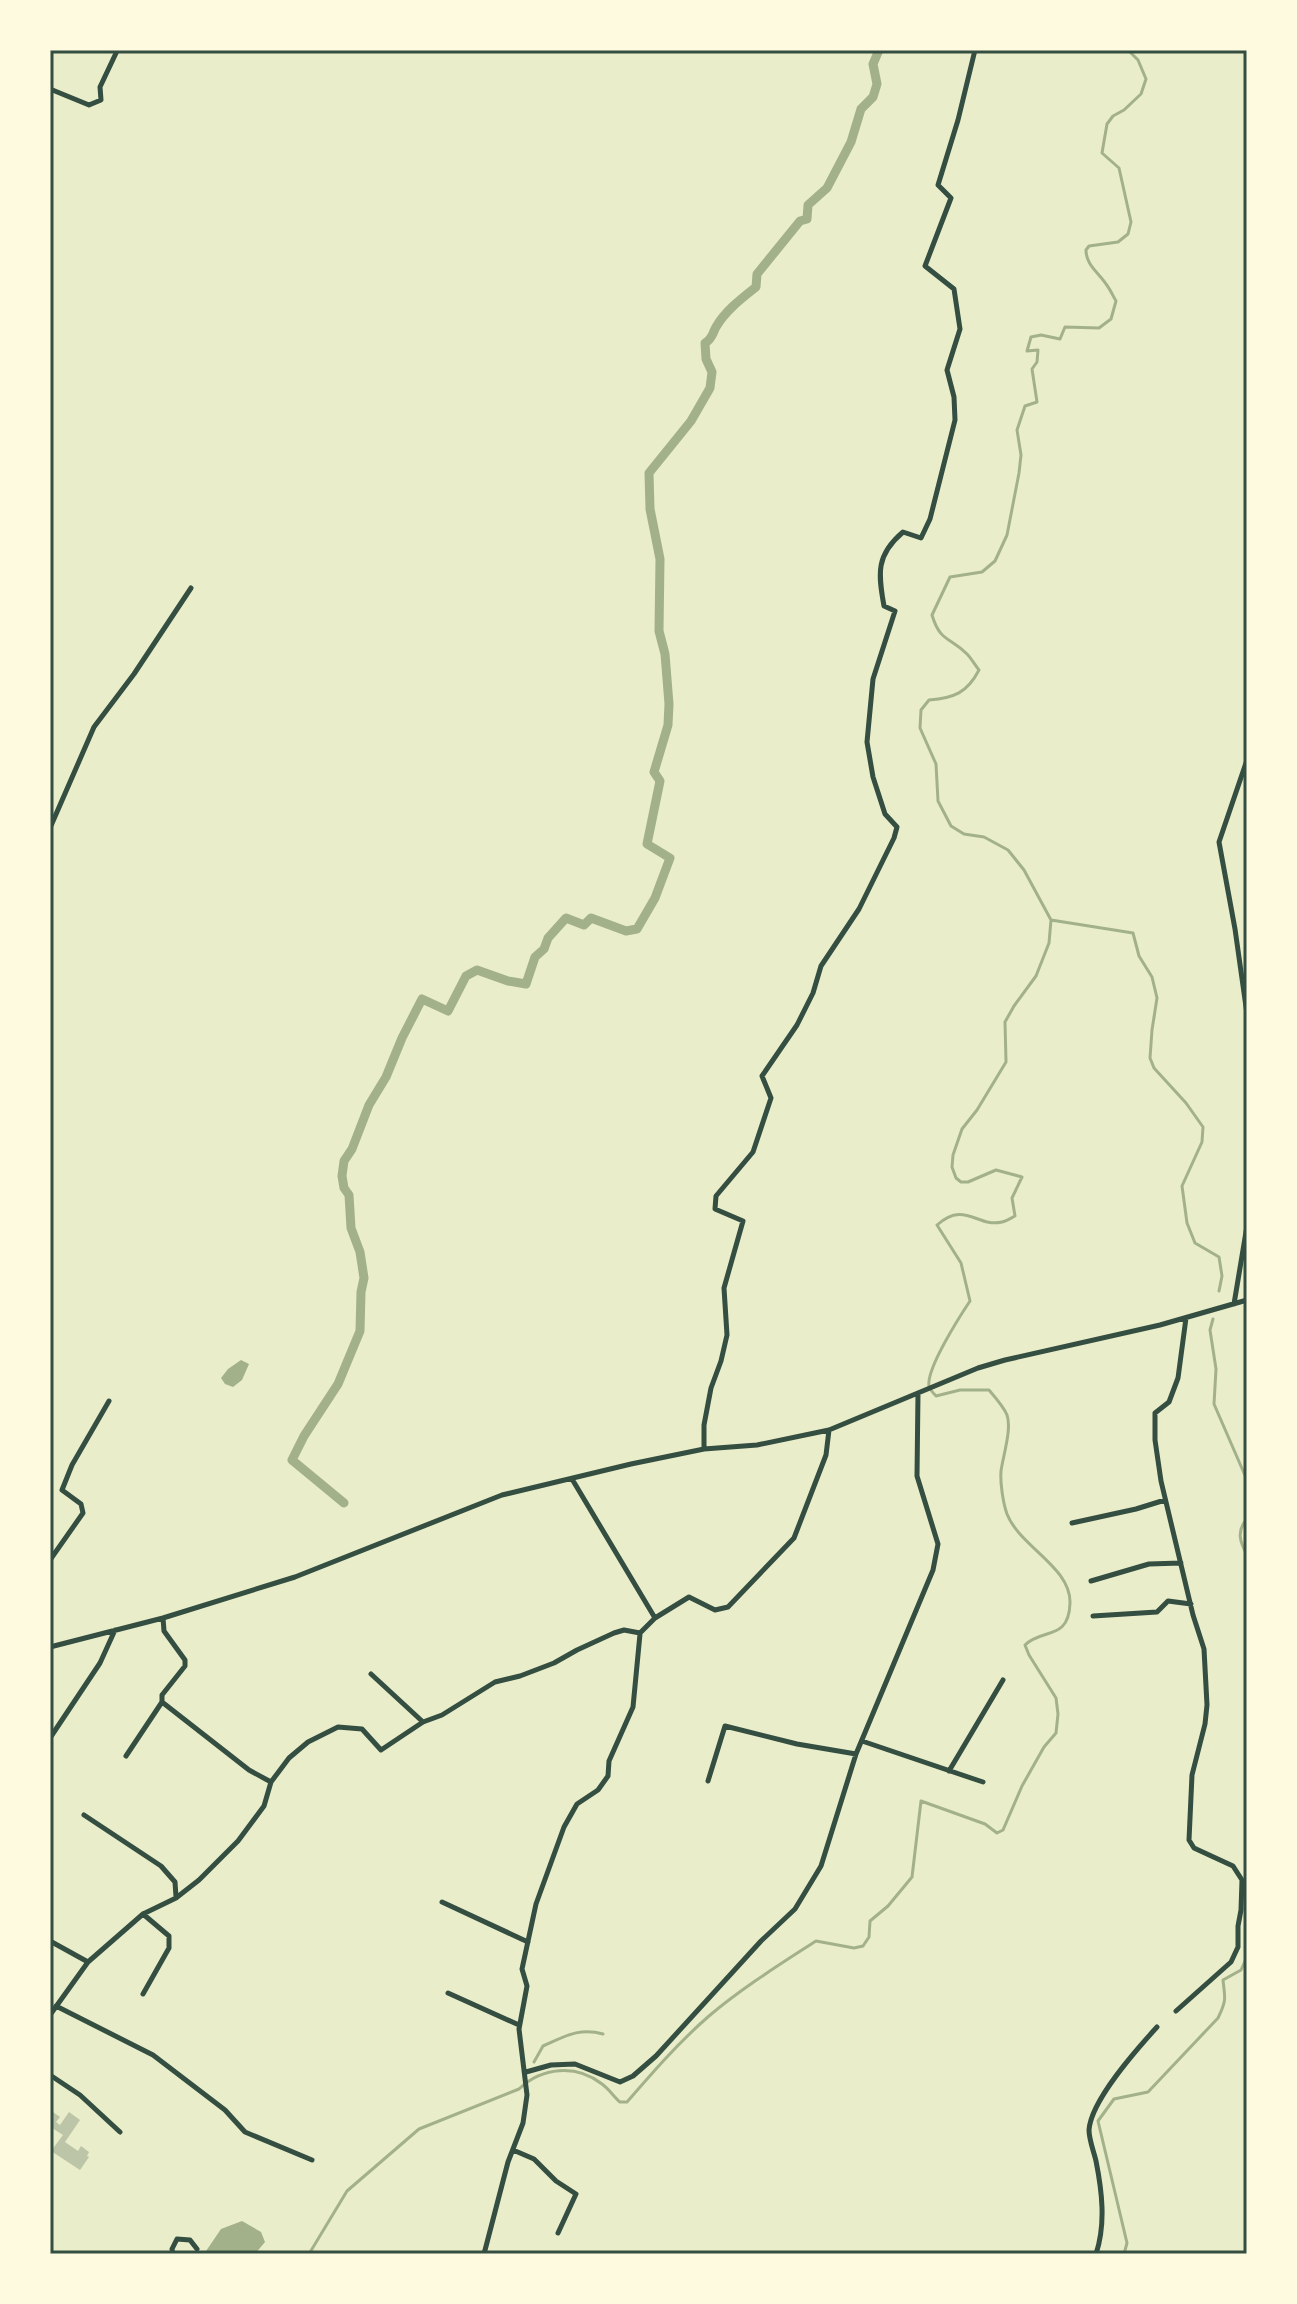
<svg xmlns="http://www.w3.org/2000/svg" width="1297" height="2304" viewBox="0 0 1297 2304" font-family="Arial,sans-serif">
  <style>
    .water { fill: #a3b18a }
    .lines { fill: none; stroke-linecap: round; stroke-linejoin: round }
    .stream { stroke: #a3b18a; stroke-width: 3 }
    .canal { stroke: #a3b18a; stroke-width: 9 }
    .building { fill: #bcc5a7 }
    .minor { stroke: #344e41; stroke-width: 5 }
    .neatline { fill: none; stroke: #344e41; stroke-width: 3 }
  </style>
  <rect width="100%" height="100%" fill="#e9edc9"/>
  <!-- water -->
  <path class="water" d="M 241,1360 L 249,1364 L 242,1380 L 233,1387 L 225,1384 L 221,1378 L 228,1369 Z
    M 242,2221 L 261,2232 L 265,2242 L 255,2254 L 204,2254 L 221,2229 Z"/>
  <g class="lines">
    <!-- stream -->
    <path class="stream" d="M 1051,920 L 1133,933 L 1139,956 L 1152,977 L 1157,998 L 1152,1030 L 1150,1058 L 1154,1068 L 1186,1103 L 1203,1127 L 1202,1142 L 1182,1186 L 1187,1223 L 1195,1243 L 1219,1257 L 1222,1276 L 1219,1291
      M 1213,1319 L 1210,1330 L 1216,1369 L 1214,1404 L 1247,1480
      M 1247,1519 C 1236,1531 1240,1542 1247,1555
      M 534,2062 L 543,2046 C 564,2037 579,2027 603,2034
      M 309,2254 L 347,2191 L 419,2129 L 519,2089 C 542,2067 576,2064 602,2084 C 609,2089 614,2097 620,2102 L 627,2102 C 653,2072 679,2042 709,2016 C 742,1988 779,1965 816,1941 L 854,1948 L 863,1946 L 869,1937 L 870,1921 L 888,1906 L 912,1877 L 921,1801 L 985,1824 L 997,1833 L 1003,1830 L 1022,1786 L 1044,1747 L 1056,1733 L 1058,1714 L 1056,1698 L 1029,1655 L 1025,1645 C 1042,1628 1069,1641 1070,1603 C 1071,1567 1020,1547 1007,1514 C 1003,1503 1000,1482 1001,1471 C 1003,1456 1012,1429 1007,1415 C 1004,1407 995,1397 989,1390 L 960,1390 L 936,1396 C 933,1393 930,1390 929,1386 C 926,1369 960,1316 970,1301 L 961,1263 L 937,1225 C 965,1200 977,1228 1002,1222 C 1007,1221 1011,1218 1015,1216 L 1012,1198 L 1022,1177 L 996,1170 L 968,1182 L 961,1182 L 956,1178 L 952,1167 L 953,1155 L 962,1129 L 977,1110 L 1006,1062 L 1005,1022 L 1014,1006 L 1036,976 L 1049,943 L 1051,920 L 1024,870 L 1008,850 L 984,837 L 964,834 L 951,826 L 938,801 L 936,764 L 920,728 L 921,710 L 929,700 C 954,698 967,693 979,670 C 975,665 971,658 967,654 C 950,637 940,642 932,615 L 950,577 L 982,572 L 995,561 L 1007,535 L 1019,473 L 1021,455 L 1017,430 L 1025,406 L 1037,402 L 1032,369 L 1037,362 L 1038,350 L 1027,351 L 1031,337 L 1041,335 L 1060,339 L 1065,327 L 1099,328 L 1111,319 L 1116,301 C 1113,296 1110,289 1106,284 C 1098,272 1086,265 1086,250 L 1089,246 L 1118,242 L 1128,234 L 1131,222 L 1119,168 L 1102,153 L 1107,124 L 1113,116 L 1124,110 L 1141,94 L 1146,79 L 1138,60 L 1128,50
      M 1124,2254 L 1127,2243 L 1098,2121 L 1114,2099 L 1148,2092 L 1218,2018 C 1227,1999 1225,1999 1223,1980 L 1241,1970 L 1246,1959 L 1247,1908"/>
    <!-- canal -->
    <path class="canal" d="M 344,1503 L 292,1460 L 304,1436 L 338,1384 L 360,1331 L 361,1292 L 364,1278 L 360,1252 L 351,1228 L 349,1195 L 344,1188 L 342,1176 L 344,1161 L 352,1149 L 369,1105 L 386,1077 L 402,1038 L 422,999 L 448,1011 L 466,976 L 477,970 L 508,981 L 526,984 L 535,957 L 544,949 L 548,938 L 566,918 L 584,925 L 591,918 L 626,931 L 637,929 L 655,898 L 670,858 L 647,844 L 660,781 L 654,772 L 668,725 L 669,704 L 665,654 L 659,631 L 660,559 L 650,509 L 649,473 L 691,421 L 710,388 L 712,372 L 706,359 L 705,343 C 713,338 712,334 716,327 C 725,311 742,298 756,287 L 757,274 L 800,221 L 807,219 L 808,205 L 827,188 L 851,142 L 861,109 L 873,97 L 877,84 L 873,64 L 879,50"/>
  </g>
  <!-- building -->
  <path class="building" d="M 53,2112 L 60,2117 L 56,2122 L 60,2125 L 69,2112 L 80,2120 L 65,2142 L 78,2151 L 81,2146 L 89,2152 L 87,2156 L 89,2157 L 80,2170 L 51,2151 L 63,2135 L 52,2128 L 50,2131 L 50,2114 Z"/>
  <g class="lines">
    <!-- minor -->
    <path class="minor" d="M 50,89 L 89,105 L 101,100 L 100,87 L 117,51 L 115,50
      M 1247,760 L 1219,842 L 1235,929 L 1247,1014
      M 50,828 L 94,727 L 134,674 L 191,588
      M 1234,1304 L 1247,1226
      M 704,1449 L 704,1425 L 711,1388 L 721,1361 L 727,1335 L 724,1288 L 743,1221 L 715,1209 L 716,1196 L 753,1152 L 771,1098 L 762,1076 L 797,1025 L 813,993 L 821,966 L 859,909 L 894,838 L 897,827 L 885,814 L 873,777 L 867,742 L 873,679 L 895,611 L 884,606 C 878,573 876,555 903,532 L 921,538 L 930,519 L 955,420 L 954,397 L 947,370 L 960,329 L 954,289 L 925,266 L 951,198 L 938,185 L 958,120 L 975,50
      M 1072,1523 L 1136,1509 L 1165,1500
      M 50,1560 L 83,1513 L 81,1504 L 62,1490 L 72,1465 L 109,1401
      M 1091,1581 L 1149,1564 L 1181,1563
      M 1093,1616 L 1157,1612 L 1168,1601 L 1191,1604
      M 163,1618 L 164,1631 L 185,1660 L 185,1666 L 162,1695 L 162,1702 L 249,1770 L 271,1782
      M 655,1618 L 689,1597 L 715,1610 L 728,1607 L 794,1538 L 826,1455 L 829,1430
      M 50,1647 L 163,1618 L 295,1577 L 502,1495 L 631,1464 L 704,1449 L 757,1445 L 829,1430 L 978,1368 L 1005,1360 L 1160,1325 L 1247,1300
      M 371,1674 L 423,1722
      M 50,1738 L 100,1663 L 115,1630
      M 862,1741 L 983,1782
      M 126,1756 L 162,1702
      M 949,1771 L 1003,1680
      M 708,1781 L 725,1726 L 797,1744 L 856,1754
      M 84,1815 L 161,1866 L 175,1882 L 176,1897
      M 442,1902 L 528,1942
      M 143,1914 L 169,1936 L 169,1948 L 143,1994
      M 50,1941 L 88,1962
      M 448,1993 L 519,2025
      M 56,2006 L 153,2055 L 225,2110 L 245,2132 L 312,2160
      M 1176,2011 L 1231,1962 L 1238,1947 L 1238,1926 L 1241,1910 L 1242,1880 L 1233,1866 L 1194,1848 L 1189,1840 L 1192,1775 L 1205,1724 L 1207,1705 L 1204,1649 L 1193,1615 L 1161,1481 L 1155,1440 L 1155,1413 L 1169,1402 L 1178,1378 L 1186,1318
      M 50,2015 L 88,1962 L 143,1914 L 176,1898 L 199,1880 L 238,1841 L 264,1806 L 271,1782 L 289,1758 L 308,1742 L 338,1727 L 362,1729 L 381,1750 L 423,1722 L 442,1715 L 495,1682 L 520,1676 L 554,1663 L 577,1650 L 614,1633 L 624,1630 L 640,1633 L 655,1618 L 572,1479
      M 526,2072 L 551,2065 L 575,2064 L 620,2082 L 633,2076 L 656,2056 L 761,1941 L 795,1909 L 821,1866 L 856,1754 L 933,1570 L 938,1544 L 917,1476 L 918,1393
      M 50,2075 L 80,2095 L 120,2132
      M 513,2150 L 534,2159 L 556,2181 L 576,2194 L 558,2233
      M 173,2254 L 172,2249 L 177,2239 L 190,2240 L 197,2249
      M 484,2254 L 508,2162 L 523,2123 L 527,2095 L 519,2029 L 527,1986 L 522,1969 L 536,1904 L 564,1827 L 577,1804 L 598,1790 L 608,1776 L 609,1761 L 633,1707 L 640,1634
      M 1096,2254 C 1106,2224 1102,2191 1096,2161 C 1094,2152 1089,2140 1089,2130 C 1091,2100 1137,2049 1157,2027"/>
  </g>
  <!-- border -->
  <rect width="1297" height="2304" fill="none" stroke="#fefae0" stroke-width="104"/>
  <rect x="52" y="52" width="1193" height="2200" class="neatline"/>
</svg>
